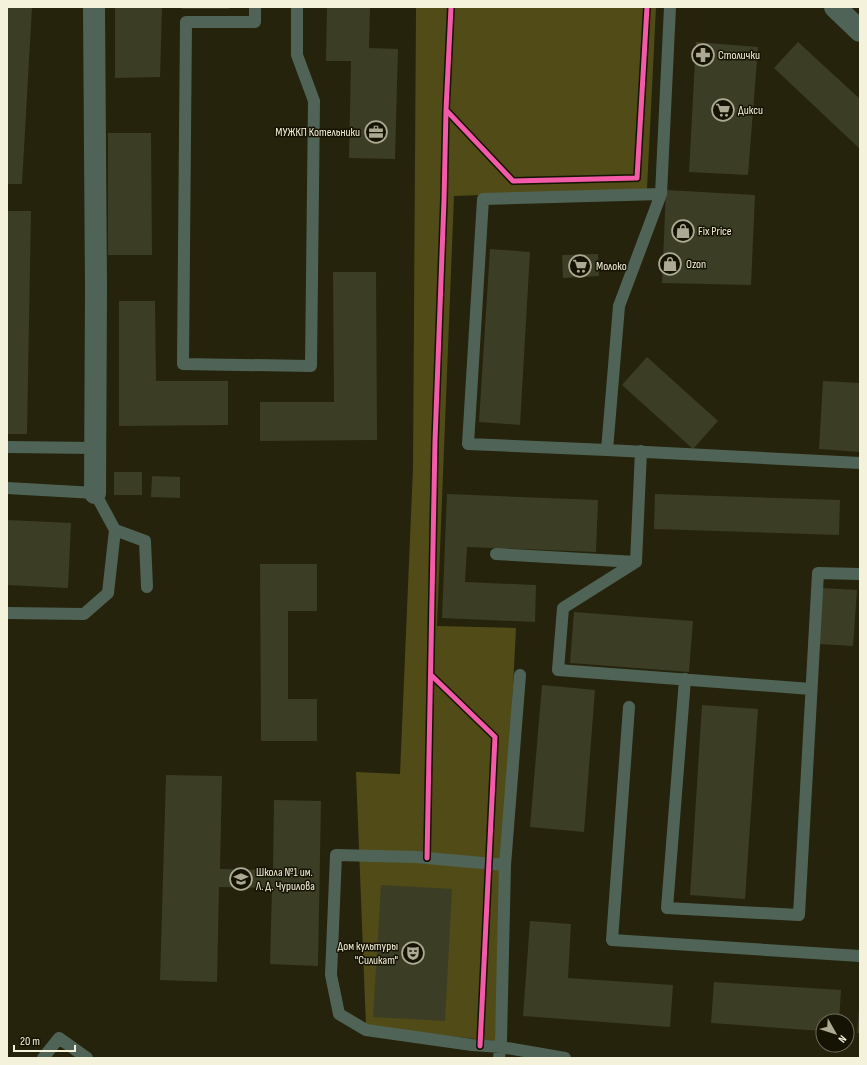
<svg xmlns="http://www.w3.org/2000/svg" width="867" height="1065" viewBox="0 0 867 1065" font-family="'Sofia Sans Condensed',sans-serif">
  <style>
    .park { fill: #514b18 }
    .building { fill: #3c3d25 }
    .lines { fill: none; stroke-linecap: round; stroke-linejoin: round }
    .service { stroke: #4f6457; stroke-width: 12 }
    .minor { stroke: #4f6457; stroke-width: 22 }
    .cycleway-casing { stroke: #151303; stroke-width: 8 }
    .cycleway { stroke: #f35aa7; stroke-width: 5 }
    .labels { text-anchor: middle; stroke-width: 3; stroke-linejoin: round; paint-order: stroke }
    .poi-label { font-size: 12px; fill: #f5f2db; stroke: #151303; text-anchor: start }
  </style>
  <rect width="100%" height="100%" fill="#25230b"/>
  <!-- park -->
  <path class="park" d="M 416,7 L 656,7 L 647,189 L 454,196 L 437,626 L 516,628 L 495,1041 L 366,1027 L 356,772 L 400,774 L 413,468 Z"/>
  <!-- building -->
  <path class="building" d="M 7,7 L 32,7 L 22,184 L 7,184 Z
    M 115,7 L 162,7 L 160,77 L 115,78 Z
    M 181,7 L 229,7 L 229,9 L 182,9 Z
    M 327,7 L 370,7 L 369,48 L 398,49 L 395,159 L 349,158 L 351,61 L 326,61 Z
    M 696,42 L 758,47 L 748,175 L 689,172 Z
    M 798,42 L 860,99 L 860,149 L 774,68 Z
    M 108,133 L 151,133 L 152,255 L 108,255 Z
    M 666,190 L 755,195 L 751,285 L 662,283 Z
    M 7,211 L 31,211 L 27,434 L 7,434 Z
    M 490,249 L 530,252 L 520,425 L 479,422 Z
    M 598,254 L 599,276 L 563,278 L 562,255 Z
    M 333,272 L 376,272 L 377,440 L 260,441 L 260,402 L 334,402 Z
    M 119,301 L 155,301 L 156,381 L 228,381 L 228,425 L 119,426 Z
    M 647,357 L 718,421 L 693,449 L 622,385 Z
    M 823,381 L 860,383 L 860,452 L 819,449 Z
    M 114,472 L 142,472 L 142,495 L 114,495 Z
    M 152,476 L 180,477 L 180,498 L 151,497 Z
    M 447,494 L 598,500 L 596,552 L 467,547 L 465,582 L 536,585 L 535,622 L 442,618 Z
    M 655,494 L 840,500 L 839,535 L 654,529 Z
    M 7,520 L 71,523 L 68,588 L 7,585 Z
    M 260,564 L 317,564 L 317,611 L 288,611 L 288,699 L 317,699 L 317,741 L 261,741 Z
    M 822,588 L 857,590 L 853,646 L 819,644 Z
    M 574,612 L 693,621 L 689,672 L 570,663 Z
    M 542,685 L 595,690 L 584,832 L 530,827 Z
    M 702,705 L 758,709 L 745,899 L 690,895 Z
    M 166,775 L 222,776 L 220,869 L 273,870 L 274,800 L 321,801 L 318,966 L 270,964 L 272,888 L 219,887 L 217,982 L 160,980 Z
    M 381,885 L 452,889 L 445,1021 L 373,1017 Z
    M 530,921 L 571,924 L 568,978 L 673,985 L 670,1027 L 523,1016 Z
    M 714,982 L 841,990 L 839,1021 L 823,1021 L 823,1031 L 711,1023 Z
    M 859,1008 L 860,1009 L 860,1033 L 857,1033 Z"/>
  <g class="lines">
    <!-- service -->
    <path class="service" d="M 255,7 L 255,22 L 186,22 L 183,364 L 311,366 L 314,101 L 297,55 L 297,7
      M 670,7 L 661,194 L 619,306 L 607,450 L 860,463
      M 7,447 L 95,448
      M 607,450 L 468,444 L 483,199 L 661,194
      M 7,488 L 95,493 L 115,530 L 108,593 L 84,614 L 7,613
      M 115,530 L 145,541 L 147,587
      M 496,554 L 636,562 L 641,451
      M 636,562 L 563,608 L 558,670 L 811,689
      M 685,679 L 667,908 L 799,915 L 818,573 L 860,574
      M 629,707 L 612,940 L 860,956
      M 505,865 L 520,675
      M 43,1058 L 59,1038 L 87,1058
      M 499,1058 L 501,1040 L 505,865 L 416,857 L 336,855 L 331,975 L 339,1014 L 366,1030 L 472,1045 L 501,1047 L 565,1058"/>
    <!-- minor -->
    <path class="minor" d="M 94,7 L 96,288 L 95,493
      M 835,7 L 860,31"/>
    <!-- cycleway casing -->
    <g class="cycleway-casing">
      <path id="cycleway" d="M 451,7 L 446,110 L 513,181 L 637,178 L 647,7
        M 431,675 L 495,737 L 480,1046
        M 427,858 L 435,441 L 444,200 L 446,110"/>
    </g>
    <!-- cycleway -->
    <use href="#cycleway" class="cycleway"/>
  </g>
  <!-- icons -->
  <defs>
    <g id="pharmacy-ring" transform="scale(1.15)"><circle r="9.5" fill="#151303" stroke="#acaa92" stroke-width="1.5"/><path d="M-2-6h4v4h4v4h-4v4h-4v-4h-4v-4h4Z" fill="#acaa92"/></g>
    <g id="supermarket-ring" transform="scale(1.15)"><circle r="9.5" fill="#151303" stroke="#acaa92" stroke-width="1.5"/><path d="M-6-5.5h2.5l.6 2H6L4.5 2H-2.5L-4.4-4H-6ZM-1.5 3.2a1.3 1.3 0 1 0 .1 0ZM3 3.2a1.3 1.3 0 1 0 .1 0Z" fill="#acaa92"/></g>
    <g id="office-ring" transform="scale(1.15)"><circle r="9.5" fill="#151303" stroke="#acaa92" stroke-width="1.5"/><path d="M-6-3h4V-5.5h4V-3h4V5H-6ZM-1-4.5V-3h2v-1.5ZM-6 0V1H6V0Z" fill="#acaa92"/></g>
    <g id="shop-ring" transform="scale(1.15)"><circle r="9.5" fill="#151303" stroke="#acaa92" stroke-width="1.5"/><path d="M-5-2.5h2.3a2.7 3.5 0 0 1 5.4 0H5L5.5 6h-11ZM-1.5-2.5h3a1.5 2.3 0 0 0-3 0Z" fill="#acaa92"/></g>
    <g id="school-ring" transform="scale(1.15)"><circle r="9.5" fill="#151303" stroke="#acaa92" stroke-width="1.5"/><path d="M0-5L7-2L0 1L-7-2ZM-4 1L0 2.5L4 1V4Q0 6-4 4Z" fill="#acaa92"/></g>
    <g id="theatre-ring" transform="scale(1.15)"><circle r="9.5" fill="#151303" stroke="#acaa92" stroke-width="1.5"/><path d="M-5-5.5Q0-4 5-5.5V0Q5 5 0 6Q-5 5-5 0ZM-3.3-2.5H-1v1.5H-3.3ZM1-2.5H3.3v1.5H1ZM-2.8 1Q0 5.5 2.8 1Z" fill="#acaa92"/></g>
  </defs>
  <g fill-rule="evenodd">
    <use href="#pharmacy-ring" x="703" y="55"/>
    <use href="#supermarket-ring" x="723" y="110"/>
    <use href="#office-ring" x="376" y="132"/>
    <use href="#shop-ring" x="683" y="231"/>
    <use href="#shop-ring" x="670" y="264"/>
    <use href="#supermarket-ring" x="580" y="266"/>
    <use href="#school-ring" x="241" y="879"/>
    <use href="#theatre-ring" x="413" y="953"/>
  </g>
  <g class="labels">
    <!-- poi labels -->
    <g class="poi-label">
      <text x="718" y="59">Столички</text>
      <text x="738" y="114">Дикси</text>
      <text x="360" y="136" text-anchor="end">МУЖКП Котельники</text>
      <text x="698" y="235">Fix Price</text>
      <text x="686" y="268">Ozon</text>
      <text x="596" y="270">Молоко</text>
      <text x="256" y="876">Школа №1 им.<tspan x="256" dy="14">Л. Д. Чурилова</tspan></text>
      <text x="398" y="950" text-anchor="end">Дом культуры<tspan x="398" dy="14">"Силикат"</tspan></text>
    </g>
  </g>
  <!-- border -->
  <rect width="867" height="1065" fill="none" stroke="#f5f2db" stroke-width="16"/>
  <!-- north arrow -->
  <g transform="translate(835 1033) rotate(129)"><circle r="19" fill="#151303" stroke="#6f6c59"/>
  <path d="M0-3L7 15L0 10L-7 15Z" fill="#acaa92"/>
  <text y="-6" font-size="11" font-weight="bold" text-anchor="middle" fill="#f5f2db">N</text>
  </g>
  <!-- scale -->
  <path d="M14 1045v6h61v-6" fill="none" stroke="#f5f2db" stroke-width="2"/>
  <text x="20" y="1045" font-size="12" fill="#f5f2db" stroke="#151303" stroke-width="3" paint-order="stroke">20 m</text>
</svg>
